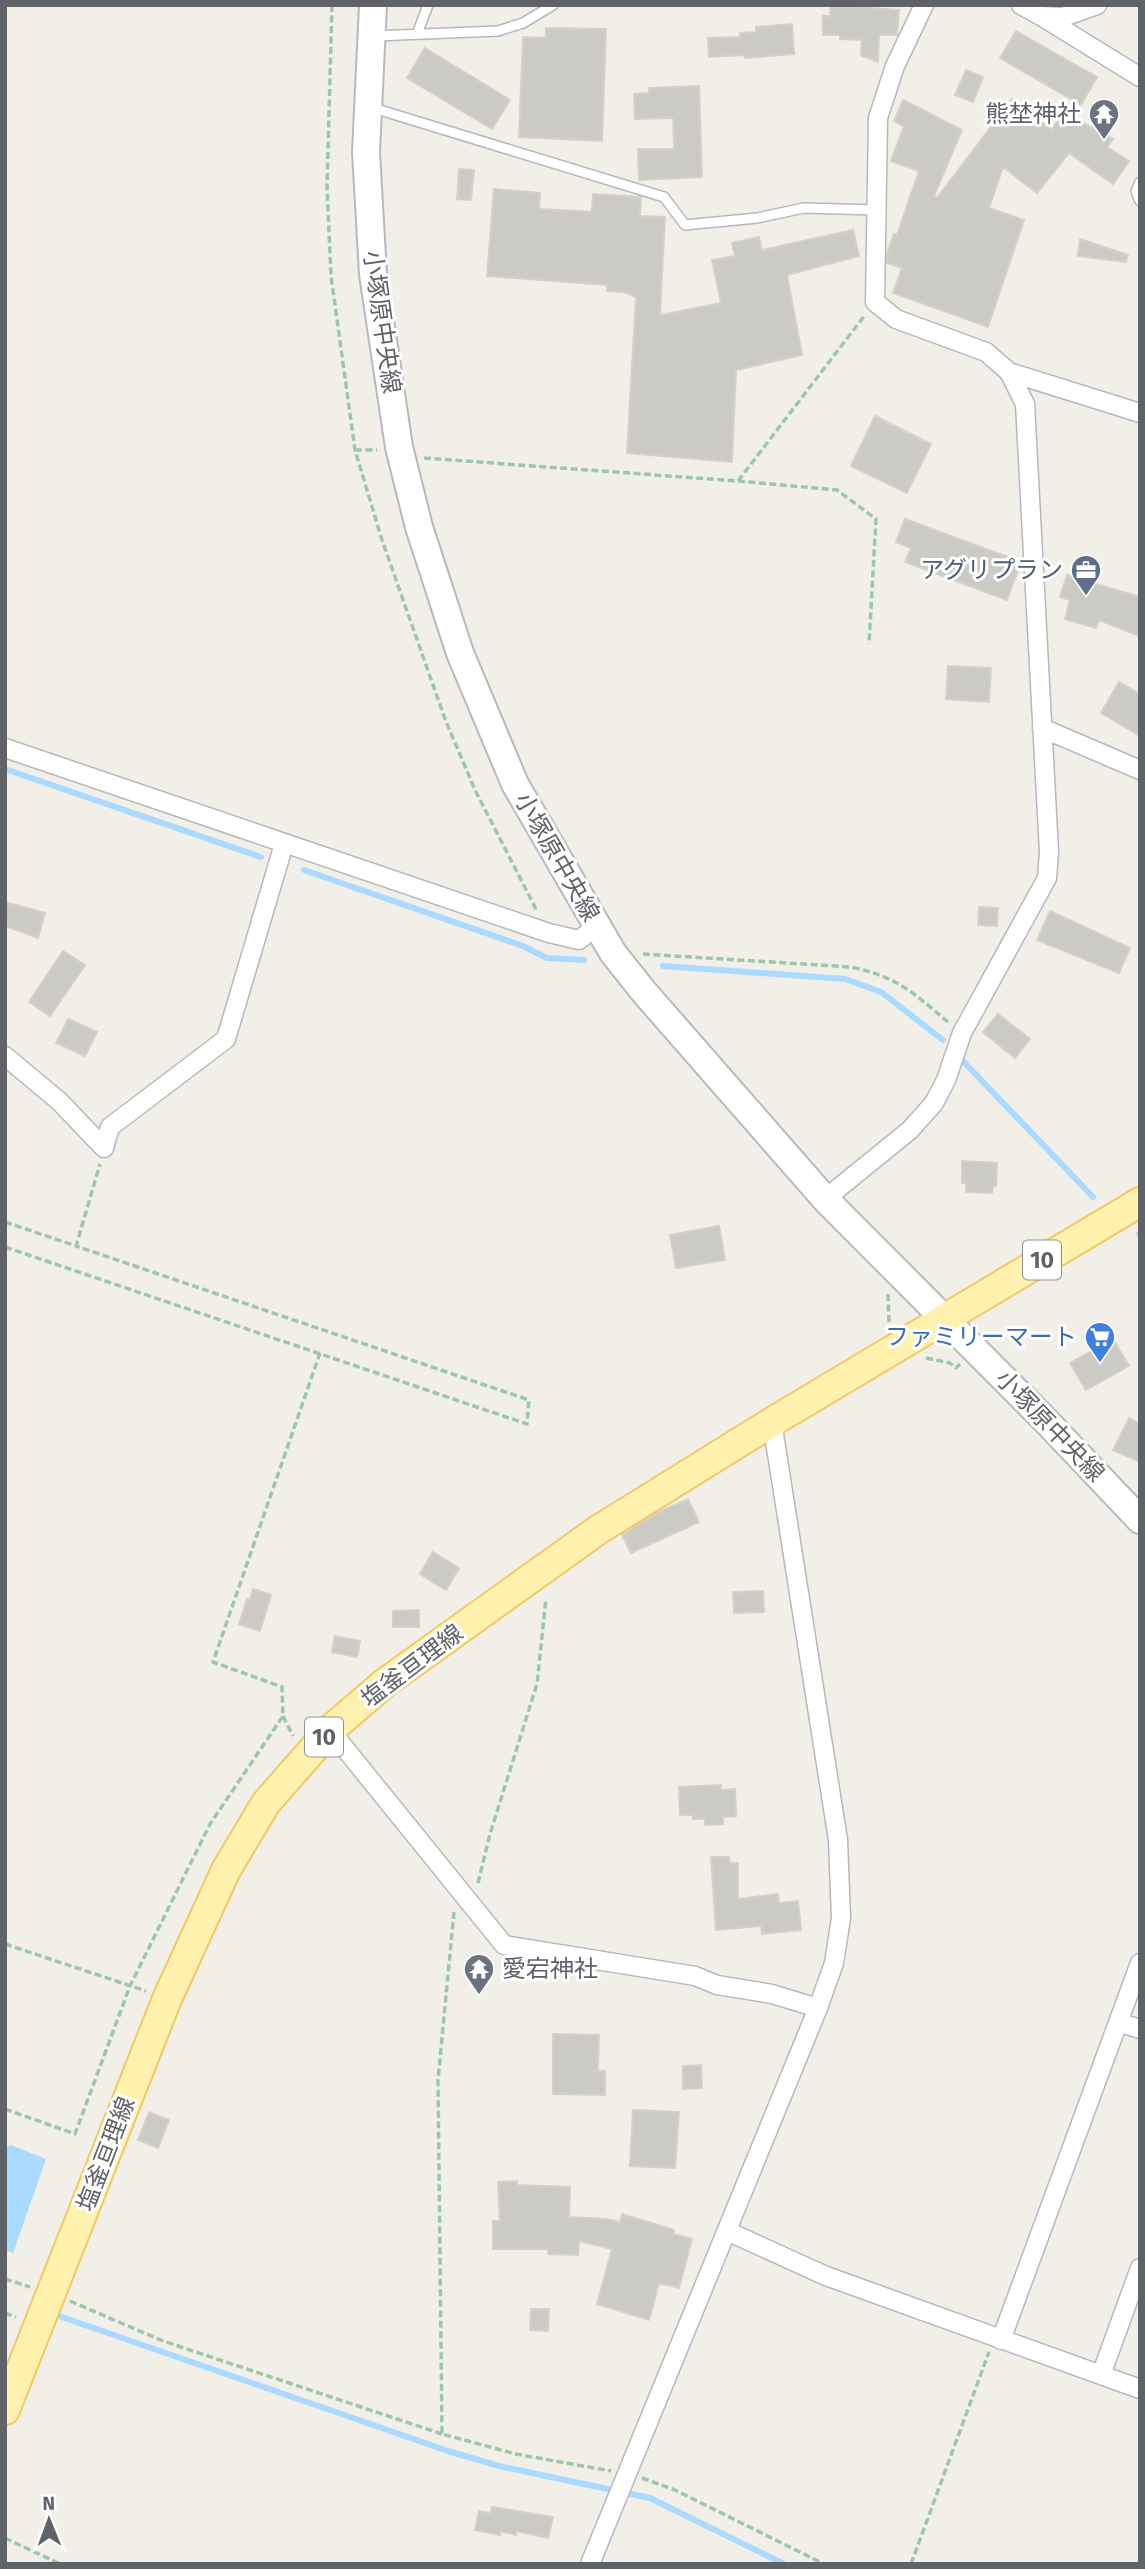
<svg xmlns="http://www.w3.org/2000/svg" width="1145" height="2569" viewBox="0 0 1145 2569" font-family="'Fira Sans','Noto Sans JP',sans-serif">
  <style>
    .water { fill: #aadaff }
    .lines { fill: none; stroke-linecap: round; stroke-linejoin: round }
    .stream { stroke: #aadaff; stroke-width: 6 }
    .building { fill: #cccac5; stroke: #d6d1c6; stroke-width: 2 }
    .lane-casing { stroke: #b5b8bc; stroke-width: 12 }
    .street-casing { stroke: #b5b8bc; stroke-width: 21 }
    .secondary-casing { stroke: #b6babf; stroke-width: 30 }
    .primary-casing { stroke: #f2c960; stroke-width: 32 }
    .path { stroke: #9cc7a9; stroke-width: 3.5; stroke-dasharray: 7 3.5; stroke-linecap: butt }
    .lane { stroke: #fff; stroke-width: 9 }
    .street { stroke: #fff; stroke-width: 18 }
    .secondary { stroke: #fff; stroke-width: 26 }
    .primary { stroke: #fff2af; stroke-width: 28 }
    .labels { text-anchor: middle; stroke-width: 6; stroke-linejoin: round; paint-order: stroke }
    .shield { fill: #fff; stroke: #8f9295; stroke-width: 2 }
    .shield-label { font-size: 23px; font-weight: bold; fill: #5f6368 }
    .worship-label { font-size: 24px; fill: #5b616d; stroke: #fff; text-anchor: end }
    .street-label { font-size: 24px; fill: #5f6368; stroke: #fff }
    .service-label { font-size: 24px; fill: #4e5e75; stroke: #fff; text-anchor: end }
    .shop-label { font-size: 24px; fill: #366cbe; stroke: #fff; text-anchor: end }
  </style>
  <rect width="100%" height="100%" fill="#f1efe8"/>
  <!-- water -->
  <path class="water" d="M 11,2145 L 46,2159 L 13,2253 L 5,2250 L 5,2147 Z"/>
  <g class="lines">
    <!-- stream -->
    <path class="stream" d="M 5,769 L 261,857
      M 304,870 L 523,946 L 547,958 L 584,960
      M 663,966 L 845,979 L 881,992 L 943,1040
      M 963,1061 L 1093,1197
      M 1139,1234 L 1140,1234
      M 59,2316 L 448,2451 L 499,2466 L 650,2498 L 784,2564"/>
  </g>
  <!-- building -->
  <path class="building" d="M 831,5 L 899,10 L 897,35 L 879,35 L 878,62 L 861,55 L 862,40 L 840,39 L 840,35 L 823,35 L 823,16 L 830,16 Z
    M 792,24 L 794,54 L 745,58 L 745,55 L 709,57 L 708,38 L 740,37 L 740,33 L 756,32 L 756,27 Z
    M 546,28 L 606,29 L 602,141 L 519,137 L 523,37 L 546,38 Z
    M 1016,31 L 1097,77 L 1081,105 L 1000,58 Z
    M 425,48 L 510,100 L 492,129 L 407,78 Z
    M 966,70 L 983,77 L 973,102 L 955,95 Z
    M 699,86 L 702,177 L 639,180 L 638,149 L 674,149 L 673,118 L 635,119 L 634,94 L 649,93 L 649,88 Z
    M 1012,99 L 1052,130 L 1063,112 L 1113,139 L 1107,147 L 1129,161 L 1113,184 L 1069,153 L 1037,193 L 1003,167 L 989,208 L 1024,220 L 988,327 L 893,293 L 902,268 L 887,263 L 887,254 L 894,234 L 897,235 L 919,171 L 891,161 L 904,126 L 894,121 L 903,100 L 962,130 L 934,196 L 937,198 Z
    M 459,169 L 474,170 L 471,200 L 457,199 Z
    M 494,189 L 540,193 L 539,209 L 561,210 L 592,212 L 593,194 L 641,197 L 640,216 L 665,217 L 660,315 L 721,303 L 712,260 L 735,256 L 732,243 L 759,237 L 762,250 L 853,230 L 859,256 L 787,275 L 802,355 L 736,370 L 732,462 L 627,453 L 636,297 L 624,292 L 607,291 L 607,285 L 487,276 Z
    M 1080,239 L 1128,255 L 1126,262 L 1078,256 Z
    M 875,416 L 931,444 L 907,493 L 851,466 Z
    M 905,519 L 1021,562 L 1007,600 L 905,562 L 911,548 L 896,542 Z
    M 1067,575 L 1140,597 L 1140,636 L 1099,620 L 1096,628 L 1065,619 L 1070,600 L 1060,597 Z
    M 948,666 L 991,668 L 989,702 L 946,699 Z
    M 1119,682 L 1140,694 L 1140,736 L 1101,713 Z
    M 5,902 L 45,913 L 38,938 L 5,926 Z
    M 979,907 L 998,908 L 997,926 L 978,925 Z
    M 1050,911 L 1130,948 L 1119,973 L 1037,940 Z
    M 63,951 L 85,965 L 50,1016 L 29,1002 Z
    M 998,1014 L 1030,1039 L 1015,1058 L 983,1032 Z
    M 68,1019 L 97,1032 L 85,1056 L 56,1043 Z
    M 962,1161 L 997,1163 L 996,1186 L 993,1186 L 992,1193 L 966,1192 L 966,1183 L 962,1183 Z
    M 719,1226 L 725,1260 L 676,1268 L 670,1235 Z
    M 1113,1339 L 1129,1366 L 1086,1390 L 1070,1363 Z
    M 1129,1418 L 1140,1424 L 1140,1462 L 1113,1450 Z
    M 688,1499 L 699,1522 L 631,1553 L 622,1535 L 657,1513 Z
    M 433,1552 L 459,1568 L 446,1590 L 420,1574 Z
    M 253,1589 L 271,1595 L 260,1631 L 239,1624 L 247,1599 L 250,1600 Z
    M 763,1591 L 764,1612 L 734,1613 L 733,1592 Z
    M 419,1610 L 419,1627 L 393,1627 L 393,1611 Z
    M 335,1636 L 360,1641 L 357,1657 L 332,1652 Z
    M 721,1785 L 721,1790 L 735,1789 L 736,1816 L 723,1817 L 723,1824 L 705,1825 L 705,1819 L 693,1819 L 692,1815 L 680,1815 L 679,1787 Z
    M 711,1857 L 729,1857 L 730,1863 L 738,1863 L 738,1899 L 778,1894 L 779,1903 L 798,1901 L 801,1930 L 762,1934 L 761,1926 L 716,1930 Z
    M 553,2034 L 599,2035 L 598,2071 L 605,2071 L 605,2095 L 553,2094 Z
    M 701,2065 L 702,2088 L 683,2089 L 683,2066 Z
    M 633,2110 L 679,2112 L 675,2168 L 630,2166 Z
    M 149,2112 L 169,2120 L 158,2148 L 138,2140 Z
    M 517,2181 L 517,2185 L 570,2187 L 569,2217 L 606,2219 L 620,2222 L 622,2214 L 674,2230 L 673,2234 L 692,2239 L 679,2288 L 659,2283 L 649,2320 L 597,2304 L 612,2249 L 579,2241 L 578,2255 L 548,2254 L 548,2249 L 493,2249 L 493,2221 L 500,2221 L 498,2182 Z
    M 531,2309 L 549,2309 L 548,2331 L 530,2330 Z
    M 492,2507 L 553,2517 L 548,2538 L 516,2531 L 516,2535 L 500,2531 L 500,2535 L 475,2530 L 479,2511 L 491,2513 Z"/>
  <g class="lines">
    <!-- lane casing -->
    <g class="lane-casing">
      <path id="lane" d="M 417,34 L 428,5
        M 374,36 L 498,31 L 523,23 L 553,5
        M 370,107 L 664,197 L 685,225 L 757,218 L 804,208 L 876,210
        M 1140,182 L 1136,191 L 1140,201"/>
    </g>
    <!-- street casing -->
    <g class="street-casing">
      <path id="street" d="M 1021,5 L 1041,16 L 1063,17 L 1097,5
        M 1041,16 L 1140,77
        M 1009,372 L 1140,413
        M 1042,728 L 1140,770
        M 5,748 L 549,933 L 579,940 L 597,926
        M 5,1056 L 59,1101 L 104,1148
        M 104,1148 L 110,1127 L 226,1039 L 284,844
        M 825,1199 L 910,1130 L 934,1103 L 946,1080 L 962,1033 L 1047,878 L 1049,852 L 1025,404 L 1009,372 L 986,352 L 896,319 L 875,302 L 878,118 L 895,66 L 924,5
        M 330,1730 L 504,1945 L 695,1976 L 717,1985 L 772,1994 L 818,2008
        M 1118,2022 L 1140,2029
        M 727,2231 L 826,2276 L 1140,2389
        M 1001,2340 L 1140,1963
        M 1101,2375 L 1140,2268
        M 590,2564 L 818,2008 L 834,1963 L 841,1918 L 838,1840 L 772,1422"/>
    </g>
    <!-- secondary casing -->
    <g class="secondary-casing">
      <path id="secondary" d="M 373,5 L 366,152 L 373,274 L 399,447 L 419,527 L 460,653 L 515,784 L 613,953 L 644,992 L 825,1199 L 1049,1424 L 1140,1520"/>
    </g>
    <!-- primary casing -->
    <g class="primary-casing">
      <path id="primary" d="M 5,2410 L 167,1999 L 226,1870 L 266,1803 L 330,1730 L 386,1682 L 598,1530 L 772,1422 L 1140,1202"/>
    </g>
    <!-- path -->
    <path class="path" d="M 332,5 L 327,187 L 331,276 L 355,450 L 382,540 L 445,719 L 475,790 L 537,911
      M 355,450 L 377,450
      M 424,458 L 738,481 L 865,315
      M 738,481 L 837,490 L 876,519 L 869,644
      M 643,954 L 851,967 C 898,977 912,992 948,1022
      M 5,1222 L 76,1246 L 100,1164
      M 5,1247 L 527,1424 L 529,1400 L 76,1246
      M 888,1294 L 889,1324
      M 926,1358 L 950,1363 L 956,1368 L 960,1364
      M 283,1716 L 293,1736
      M 478,1883 L 490,1834 L 537,1684 L 546,1598
      M 454,1912 L 438,2080 L 442,2434 L 516,2454 L 611,2471
      M 5,1944 L 146,1991
      M 5,2109 L 75,2134 L 130,1986 L 210,1824 L 283,1716 L 282,1687 L 213,1662 L 320,1353
      M 5,2279 L 30,2287
      M 70,2301 L 163,2341 L 442,2434
      M 5,2313 L 16,2317
      M 642,2478 L 675,2490 L 824,2564
      M 5,2538 L 60,2564
      M 911,2564 L 989,2352"/>
    <!-- lane -->
    <use href="#lane" class="lane"/>
    <!-- street -->
    <use href="#street" class="street"/>
    <!-- secondary -->
    <use href="#secondary" class="secondary"/>
    <!-- primary -->
    <use href="#primary" class="primary"/>
  </g>
  <!-- icons -->
  <defs>
    <g id="temple-pin" transform="scale(1.575)"><path d="M0 17L-7.5 6A9.5 9.5 0 1 1 7.5 6Z" fill="#6b7280" stroke="#fff"/><path d="M0-6L5-2H3V0L6.5 2.5H4V6H1.5V3h-3V6H-4V2.5H-6.5L-3 0V-2H-5Z" fill="#fff"/></g>
    <g id="office-pin" transform="scale(1.575)"><path d="M0 17L-7.5 6A9.5 9.5 0 1 1 7.5 6Z" fill="#5c6f8a" stroke="#fff"/><path d="M-6-3h4V-5.5h4V-3h4V5H-6ZM-1-4.5V-3h2v-1.5ZM-6 0V1H6V0Z" fill="#fff"/></g>
    <g id="supermarket-pin" transform="scale(1.575)"><path d="M0 17L-7.5 6A9.5 9.5 0 1 1 7.5 6Z" fill="#3f7fe0" stroke="#fff"/><path d="M-6-5.5h2.5l.6 2H6L4.5 2H-2.5L-4.4-4H-6ZM-1.5 3.2a1.3 1.3 0 1 0 .1 0ZM3 3.2a1.3 1.3 0 1 0 .1 0Z" fill="#fff"/></g>
  </defs>
  <g fill-rule="evenodd">
    <use href="#temple-pin" x="1104" y="114"/>
    <use href="#office-pin" x="1086" y="570"/>
    <use href="#supermarket-pin" x="1100" y="1337"/>
    <use href="#temple-pin" x="479" y="1969"/>
  </g>
  <g class="labels">
    <!-- shield labels -->
    <g class="shield">
      <rect x="1023" y="1240.5" width="38" height="39" rx="5"/>
      <rect x="305" y="1717.5" width="38" height="39" rx="5"/>
    </g>
    <g class="shield-label">
      <text x="1042" y="1268">10</text>
      <text x="324" y="1745">10</text>
    </g>
    <!-- worship labels -->
    <g class="worship-label">
      <text x="1081" y="122">熊埜神社</text>
      <text x="502" y="1977" text-anchor="start">愛宕神社</text>
    </g>
    <!-- street labels -->
    <g class="street-label">
      <text transform="translate(382 322) rotate(82)" y="8">小塚原中央線</text>
      <text transform="translate(557 857) rotate(60)" y="8">小塚原中央線</text>
      <text transform="translate(1050 1426) rotate(46)" y="8">小塚原中央線</text>
      <text transform="translate(412 1666) rotate(-37)" y="8">塩釜亘理線</text>
      <text transform="translate(106 2154) rotate(-69)" y="8">塩釜亘理線</text>
    </g>
    <!-- service labels -->
    <g class="service-label">
      <text x="1063" y="578">アグリプラン</text>
    </g>
    <!-- shop labels -->
    <g class="shop-label">
      <text x="1077" y="1345">ファミリーマート</text>
    </g>
  </g>
  <!-- border -->
  <rect width="1145" height="2569" fill="none" stroke="#5f6368" stroke-width="14"/>
  <!-- north arrow -->
  <g transform="translate(49 2520) rotate(359)" stroke="#ffffff" stroke-width="5" paint-order="stroke">
  <path d="M0-5L12 26L0 18L-12 26Z" fill="#5f6368"/>
  <text y="-10" font-size="19" font-weight="bold" text-anchor="middle" fill="#5f6368">N</text>
  </g>
</svg>
